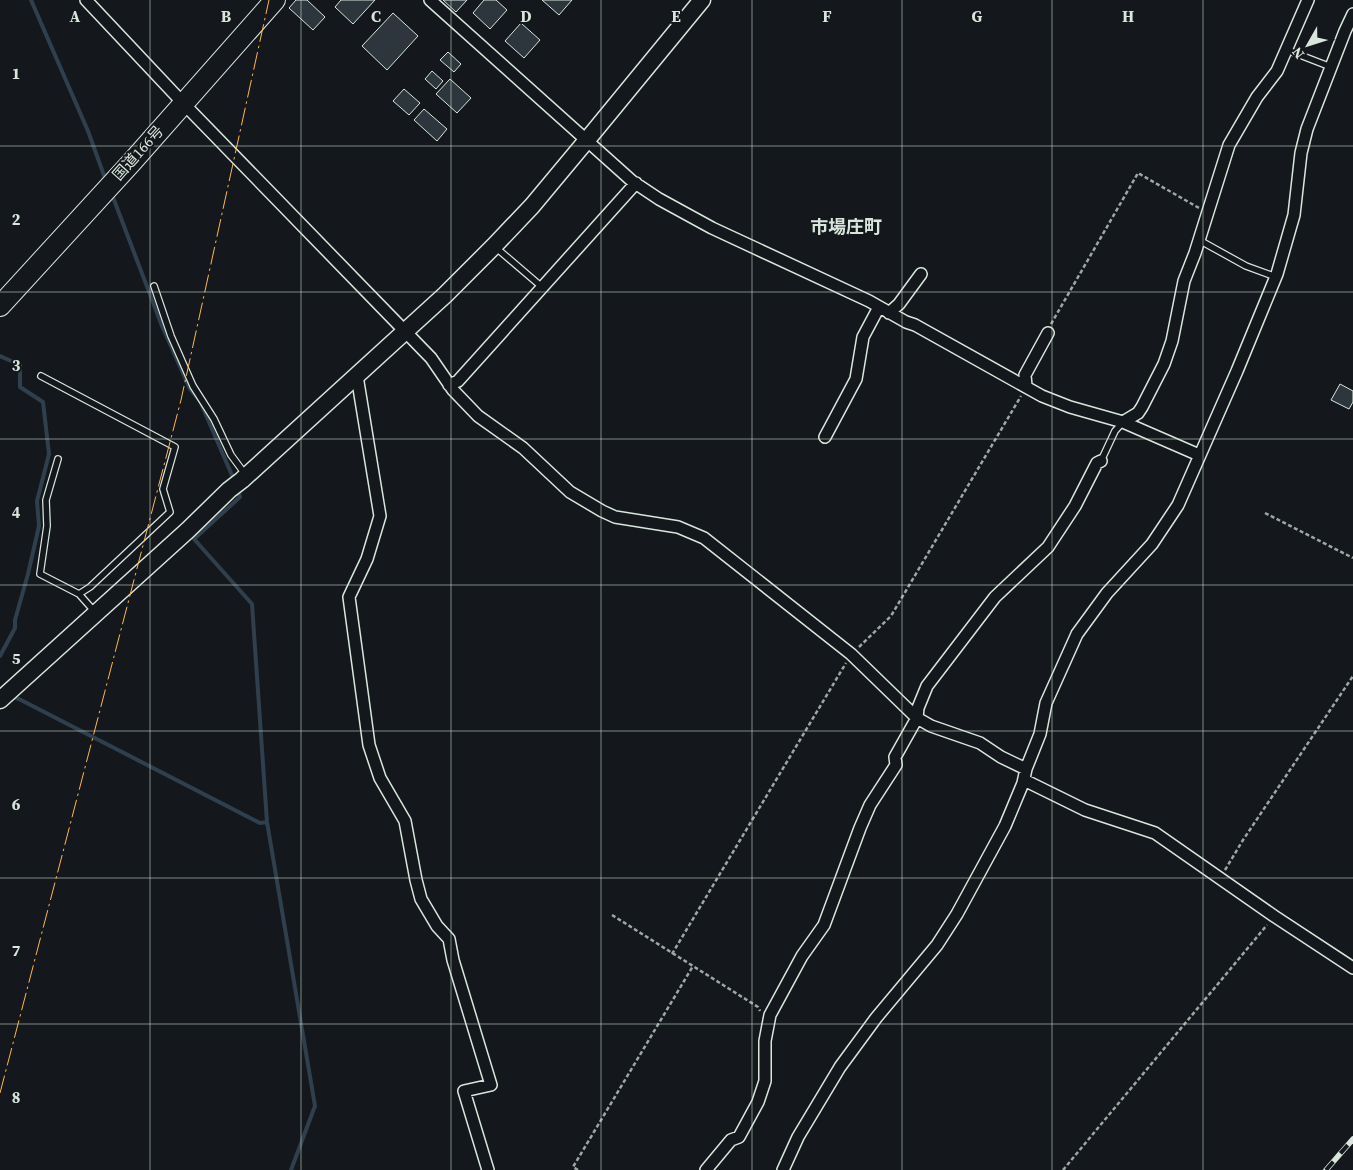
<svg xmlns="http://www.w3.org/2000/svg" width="1353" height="1170" viewBox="0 0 1353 1170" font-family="'Source Serif 4','Noto Sans JP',serif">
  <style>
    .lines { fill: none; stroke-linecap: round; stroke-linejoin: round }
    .stream { stroke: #2f3f4d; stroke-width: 4 }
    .building { fill: #2c363c; stroke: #d8e6dc }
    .lane-casing { stroke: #d8e6dc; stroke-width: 8 }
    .street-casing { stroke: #d8e6dc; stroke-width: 14 }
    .secondary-casing { stroke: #d8e6dc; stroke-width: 19 }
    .highway-casing { stroke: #d8e6dc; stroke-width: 22 }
    .path { stroke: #9da8a2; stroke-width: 2.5; stroke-dasharray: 4 2.5; stroke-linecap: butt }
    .lane { stroke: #14181c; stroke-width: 5.5 }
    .street { stroke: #14181c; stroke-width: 11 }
    .secondary { stroke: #14181c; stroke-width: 16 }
    .highway { stroke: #14181c; stroke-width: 20 }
    .rail-casing { stroke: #d8e6dc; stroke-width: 5.5 }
    .rail { stroke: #14181c; stroke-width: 4; stroke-dasharray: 11; stroke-linecap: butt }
    .power { stroke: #ffb74d; stroke-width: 1; stroke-dasharray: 18 4 2.5 4; stroke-linecap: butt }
    .grid { fill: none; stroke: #d8e6dc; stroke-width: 1; stroke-opacity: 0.55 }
    .labels { text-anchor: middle; stroke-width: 4; stroke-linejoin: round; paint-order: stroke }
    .street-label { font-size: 15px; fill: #d8e6dc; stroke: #14181c }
    .quarter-label { font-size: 18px; font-weight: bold; fill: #d8e6dc; stroke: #14181c }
    .grid-label { font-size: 16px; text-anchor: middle; font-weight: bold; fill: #d8e6dc; stroke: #14181c; stroke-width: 4; stroke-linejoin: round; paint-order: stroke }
  </style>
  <rect width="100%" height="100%" fill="#14181c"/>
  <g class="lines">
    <!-- stream -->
    <path class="stream" d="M 31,0 L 88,131 L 106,181
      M 111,192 L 162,326 L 190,389 L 200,401 L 234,480
      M 0,356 L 20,365 L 20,387 L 43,402 L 49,454 L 37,501 L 39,526 L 28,574 L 15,620 L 15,628 L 0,656
      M 237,488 L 240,497 L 194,539 L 252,604 L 267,822 L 315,1106 L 291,1170
      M 10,696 L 19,699 L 260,823 L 267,822"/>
  </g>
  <!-- building -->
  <path class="building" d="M 296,0 L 307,0 L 325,17 L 313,30 L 289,8 Z
    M 341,0 L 375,0 L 353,24 L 335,7 Z
    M 443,0 L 467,0 L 456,12 Z
    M 484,0 L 496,0 L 507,10 L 490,29 L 473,13 Z
    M 542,0 L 572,0 L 559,15 Z
    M 393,13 L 418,36 L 387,70 L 362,46 Z
    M 521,23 L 540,40 L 524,58 L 505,41 Z
    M 448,52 L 461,64 L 454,72 L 440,60 Z
    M 432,71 L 443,81 L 436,89 L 425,79 Z
    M 450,79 L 471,98 L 457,113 L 436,94 Z
    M 404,89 L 420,103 L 409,115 L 393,101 Z
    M 424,109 L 447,129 L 437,141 L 414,120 Z
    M 1340,384 L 1353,391 L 1353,402 L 1349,409 L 1331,400 Z"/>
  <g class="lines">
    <!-- lane casing -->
    <g class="lane-casing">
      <path id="lane" d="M 1287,50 L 1331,67
        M 1199,240 L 1246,266 L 1276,277
        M 494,246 L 542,287
        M 154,286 L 171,336 L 193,386 L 214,419 L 231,455 L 245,474
        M 41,376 L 175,447 L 163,489 L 170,512 L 90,587 L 79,594
        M 58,459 L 46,500 L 47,526 L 40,574 L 79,594 L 95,612
        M 1101,461 L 1115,431 L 1123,422"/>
    </g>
    <!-- street casing -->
    <g class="street-casing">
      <path id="street" d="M 86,0 L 183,103 L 431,358 L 453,390 L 478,416 L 523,448 L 570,492 L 602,511 L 615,517 L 678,527 L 704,538 L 851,654 L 917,718 L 931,726 L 980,743 L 1001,757 L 1026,769
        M 430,0 L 632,181 L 659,199 L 712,228 L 869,301 L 906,322 L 915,325 L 1042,396 L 1070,407 L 1123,422 L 1199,455
        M 889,313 L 899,304 L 921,274
        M 357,376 L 380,516 L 367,559 L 349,597 L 369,745 L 380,778 L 405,821 L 416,880 L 421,899 L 437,926 L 449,939 L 453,960 L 491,1085 L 464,1091 L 488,1170
        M 449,385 L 458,381 L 636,183
        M 1026,386 L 1025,375 L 1048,333
        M 1123,422 L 1138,413 L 1142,407 L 1164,364 L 1172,341 L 1184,281 L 1195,253 L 1229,145 L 1257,97 L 1277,71 L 1308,0
        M 825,437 L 856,379 L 863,337 L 879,307
        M 1024,780 L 1085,810 L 1155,833 L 1274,916 L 1353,968
        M 706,1170 L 731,1140 L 739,1137 L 758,1102 L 765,1081 L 765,1041 L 770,1015 L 802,956 L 824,925 L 860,828 L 870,805 L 896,765 L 895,757 L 917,718 L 918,708 L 927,686 L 995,597 L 1048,547 L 1075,506 L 1097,463 L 1101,461
        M 783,1170 L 798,1137 L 840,1067 L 876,1018 L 937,945 L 957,914 L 1005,826 L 1023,783 L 1026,769 L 1040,734 L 1046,703 L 1077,634 L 1107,593 L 1152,544 L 1178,505 L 1237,371 L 1277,274 L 1294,215 L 1301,153 L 1307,129 L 1345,31 L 1353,14"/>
    </g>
    <!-- secondary casing -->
    <g class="secondary-casing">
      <path id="secondary" d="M 0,700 L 188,530 L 229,490 L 242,480 L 445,295 L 494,246 L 532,206 L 587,140 L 702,0"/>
    </g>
    <!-- highway casing -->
    <g class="highway-casing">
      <path id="highway" d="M 0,306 L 131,163 L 275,0"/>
    </g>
    <!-- path -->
    <path class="path" d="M 1051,324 L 1138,173 L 1199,208
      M 1265,513 L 1353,558
      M 859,647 L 891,616 L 1021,396
      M 1225,870 L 1243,840 L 1353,676
      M 612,915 L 758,1007 L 760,1011
      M 672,954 L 846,663
      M 578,1170 L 573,1167 L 693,966
      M 1063,1170 L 1267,925"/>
    <!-- lane -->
    <use href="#lane" class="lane"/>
    <!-- street -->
    <use href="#street" class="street"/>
    <!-- secondary -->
    <use href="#secondary" class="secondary"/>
    <!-- highway -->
    <use href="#highway" class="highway"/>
    <!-- rail casing -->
    <g class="rail-casing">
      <path id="rail" d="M 1326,1170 L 1353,1139"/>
    </g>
    <!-- rail -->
    <use href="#rail" class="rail"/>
    <!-- power -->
    <path class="power" d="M 0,1093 L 181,400 L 269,0"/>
  </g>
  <!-- grid -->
  <path class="grid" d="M 150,0 L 150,1170M 301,0 L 301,1170M 451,0 L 451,1170M 601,0 L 601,1170M 752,0 L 752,1170M 902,0 L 902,1170M 1052,0 L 1052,1170M 1203,0 L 1203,1170M 0,146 L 1353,146M 0,292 L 1353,292M 0,439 L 1353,439M 0,585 L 1353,585M 0,731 L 1353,731M 0,878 L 1353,878M 0,1024 L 1353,1024"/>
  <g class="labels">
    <!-- street labels -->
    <g class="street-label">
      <text transform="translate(138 153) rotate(-48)" y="5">国道166号</text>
    </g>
    <!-- quarter labels -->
    <g class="quarter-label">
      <text x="846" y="233">市場庄町</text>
    </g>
  </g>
  <g class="grid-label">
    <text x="75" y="22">A</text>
    <text x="226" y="22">B</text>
    <text x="376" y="22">C</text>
    <text x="526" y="22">D</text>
    <text x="676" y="22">E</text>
    <text x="827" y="22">F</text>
    <text x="977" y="22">G</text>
    <text x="1128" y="22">H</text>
    <text x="16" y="79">1</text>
    <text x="16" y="225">2</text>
    <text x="16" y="371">3</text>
    <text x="16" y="518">4</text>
    <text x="16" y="664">5</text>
    <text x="16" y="810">6</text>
    <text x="16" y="956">7</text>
    <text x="16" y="1103">8</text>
  </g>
  <!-- north arrow -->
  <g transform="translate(1308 45) rotate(231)" stroke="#14181c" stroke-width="4" paint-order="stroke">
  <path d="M0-4L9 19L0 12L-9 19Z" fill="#d8e6dc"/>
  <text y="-8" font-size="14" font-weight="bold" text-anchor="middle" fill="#d8e6dc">N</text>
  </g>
</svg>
